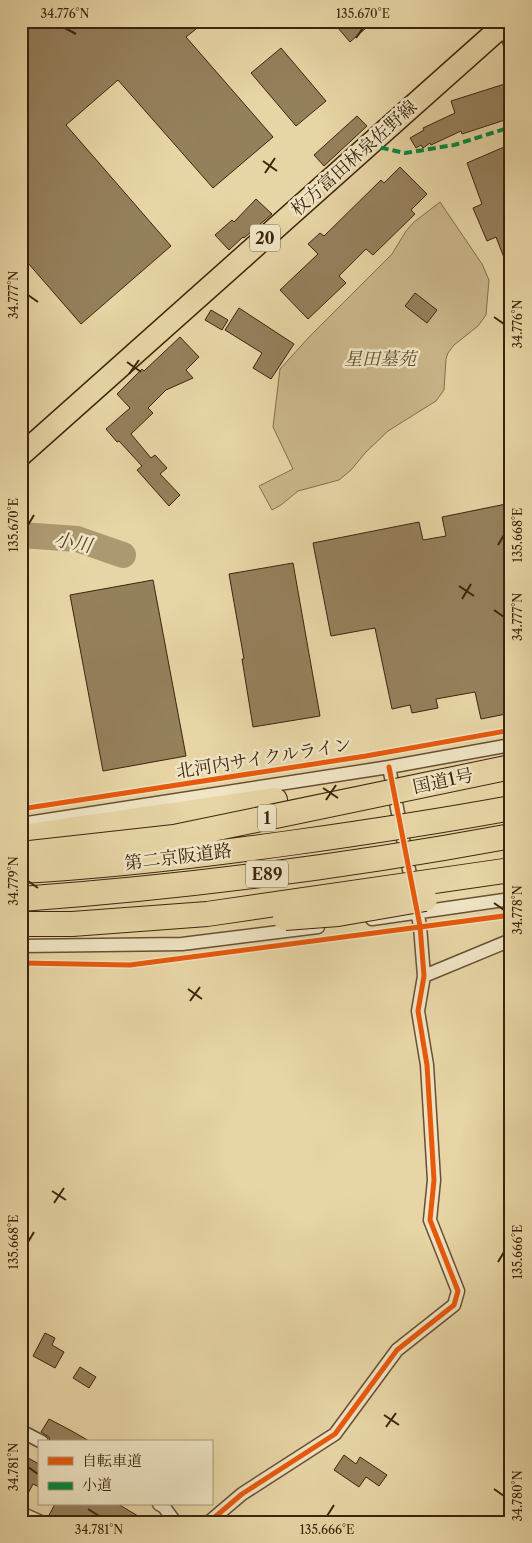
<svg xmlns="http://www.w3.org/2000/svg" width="532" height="1543" viewBox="0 0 532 1543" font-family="'Libre Caslon Text','Noto Serif JP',serif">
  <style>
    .green { fill: #cab78b; stroke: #836e4c }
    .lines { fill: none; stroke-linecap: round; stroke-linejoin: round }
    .river { stroke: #ad9971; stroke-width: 26 }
    .building { fill: #95805c; stroke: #3c240d }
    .lane-casing { stroke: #675033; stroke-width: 9 }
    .street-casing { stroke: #675033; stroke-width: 15 }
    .primary-casing { stroke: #3c240d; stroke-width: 24 }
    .highway-casing { stroke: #3c240d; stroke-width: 26 }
    .lane { stroke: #efe4c4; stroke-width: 6 }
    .street { stroke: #efe4c4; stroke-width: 12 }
    .primary { stroke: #e7d5a5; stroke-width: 21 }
    .highway { stroke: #e7d5a5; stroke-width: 24 }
    .highway-bridge-casing { stroke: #3c240d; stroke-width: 26; stroke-linecap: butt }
    .highway-bridge { stroke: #e7d5a5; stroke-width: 24 }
    .quiet { stroke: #00873e; stroke-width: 4; stroke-dasharray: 8 4; stroke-linecap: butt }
    .cycleway-casing { stroke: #efe4c4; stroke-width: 8 }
    .cycleway { stroke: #e8590c; stroke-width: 5 }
    .ticks { fill: none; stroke: #3c240d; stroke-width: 2 }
    .labels { text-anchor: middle; stroke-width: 5; stroke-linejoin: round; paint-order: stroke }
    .shield { fill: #efe4c4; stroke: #725e44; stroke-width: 1 }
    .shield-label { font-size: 16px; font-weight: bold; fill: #3c240d }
    .street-label { font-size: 18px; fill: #3c240d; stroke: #efe4c4 }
    .park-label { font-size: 18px; font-style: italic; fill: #60492c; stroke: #efe4c4 }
    .water-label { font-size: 19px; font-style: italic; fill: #5e472b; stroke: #efe4c4 }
    .neatline { fill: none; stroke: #3c240d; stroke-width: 2 }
    .ticks-label { font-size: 12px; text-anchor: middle; fill: #3c240d }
  </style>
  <rect width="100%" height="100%" fill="#e7d5a5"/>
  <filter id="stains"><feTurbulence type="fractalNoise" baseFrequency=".004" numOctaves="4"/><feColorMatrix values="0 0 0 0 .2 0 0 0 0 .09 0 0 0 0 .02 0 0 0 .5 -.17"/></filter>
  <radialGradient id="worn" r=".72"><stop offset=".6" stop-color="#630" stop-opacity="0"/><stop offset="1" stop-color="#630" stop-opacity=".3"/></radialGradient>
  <!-- green -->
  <path class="green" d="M 440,202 L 482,264 L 489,280 L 486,315 L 478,326 L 454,345 L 448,353 L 446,359 L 444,390 L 436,401 L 388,431 L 366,452 L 351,470 L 339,480 L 298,491 L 281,505 L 272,510 L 259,486 L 293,469 L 273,427 L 280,369 L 310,336 L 392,254 L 406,231 L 414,222 Z"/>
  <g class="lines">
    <!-- river -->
    <path class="river" d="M 21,535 L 77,539 L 123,555"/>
  </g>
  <!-- building -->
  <path class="building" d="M 21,21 L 206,21 L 186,37 L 273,137 L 213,188 L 118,80 L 66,125 L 171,246 L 81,324 L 21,255 Z
    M 332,21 L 374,21 L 350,42 Z
    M 281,48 L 326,101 L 296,126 L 251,73 Z
    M 511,82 L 511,118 L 462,134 L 461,131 L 431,145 L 430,143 L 423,148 L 421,145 L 416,148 L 410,138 L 424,130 L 423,128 L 455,113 L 451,101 Z
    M 357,116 L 367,126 L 324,166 L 314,155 Z
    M 511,144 L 511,273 L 510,273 L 496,237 L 487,241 L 473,208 L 482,204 L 467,163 Z
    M 400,167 L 427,194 L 411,210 L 415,214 L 373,255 L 366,249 L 339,276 L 346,283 L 308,319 L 280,290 L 318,254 L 308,244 L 320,233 L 324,236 L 381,180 L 384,183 Z
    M 256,199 L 272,214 L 244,238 L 243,237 L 229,250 L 215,235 L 232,220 L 234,222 Z
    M 415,293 L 437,310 L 427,323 L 405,306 Z
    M 239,308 L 294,344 L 271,379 L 253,368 L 262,353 L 225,330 Z
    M 211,310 L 228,320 L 222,330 L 205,320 Z
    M 180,337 L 199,357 L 186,370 L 193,378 L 166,390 L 148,408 L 153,413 L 131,434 L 151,458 L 155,455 L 167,468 L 160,474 L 180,495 L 169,506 L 137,470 L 142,466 L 119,441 L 117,442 L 106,429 L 130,408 L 117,394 L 142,369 L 144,371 Z
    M 511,503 L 511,713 L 481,719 L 475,692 L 436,699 L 438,708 L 412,713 L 410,705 L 392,709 L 375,628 L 331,636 L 313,543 L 419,522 L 423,540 L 446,536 L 442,517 Z
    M 293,563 L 320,716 L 253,727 L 242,659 L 244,659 L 229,574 Z
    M 153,580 L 186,756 L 103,771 L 70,595 Z
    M 45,1333 L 55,1338 L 52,1345 L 64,1352 L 55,1368 L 33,1356 Z
    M 80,1367 L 96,1377 L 89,1388 L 73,1378 Z
    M 49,1419 L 70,1430 L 91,1442 L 50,1442 L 49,1437 L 41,1432 Z
    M 21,1454 L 39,1464 L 39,1487 L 33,1484 L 22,1505 Z
    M 344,1455 L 356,1464 L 360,1457 L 387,1475 L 379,1486 L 366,1477 L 359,1487 L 334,1470 Z
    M 55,1504 L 118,1504 L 148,1522 L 49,1522 L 48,1517 Z"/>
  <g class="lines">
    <!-- lane casing -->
    <g class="lane-casing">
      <path id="lane" d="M 503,32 L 511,57"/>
    </g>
    <!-- street casing -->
    <g class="street-casing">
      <path id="street" d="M 21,824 L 389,767 L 511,745
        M 372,919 L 511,899
        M 21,946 L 182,944 L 318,927
        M 424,976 L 511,940
        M 21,1431 L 42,1442
        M 159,1504 L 164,1507 L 175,1522
        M 21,1513 L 41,1522
        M 209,1522 L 242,1494 L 335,1434 L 397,1350 L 454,1305 L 458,1291 L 430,1220 L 434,1180 L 427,1065 L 418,1011 L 424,976 L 420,926 L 389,767"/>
    </g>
    <!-- primary casing -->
    <g class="primary-casing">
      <path id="primary" d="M 21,455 L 508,21"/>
    </g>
    <!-- highway casing -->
    <g class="highway-casing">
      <path id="highway" d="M 21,837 L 275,800
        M 21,924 L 72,924"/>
    </g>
    <!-- lane -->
    <use href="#lane" class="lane"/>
    <!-- street -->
    <use href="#street" class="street"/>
    <!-- primary -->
    <use href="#primary" class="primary"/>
    <!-- highway -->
    <use href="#highway" class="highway"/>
    <!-- highway-bridge casing -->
    <g class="highway-bridge-casing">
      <path id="highway-bridge" d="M 21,854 L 174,837 L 511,767
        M 21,871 C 114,866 205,855 297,842 C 368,832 440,821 511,808
        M 21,899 C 185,887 349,866 511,836
        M 285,918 L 338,914 L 425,899
        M 72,924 L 207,914 L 511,870"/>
    </g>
    <!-- highway-bridge -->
    <use href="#highway-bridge" class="highway-bridge"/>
    <!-- quiet -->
    <path class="quiet" d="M 369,145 L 405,153 L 454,145 L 511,127"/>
    <!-- cycleway casing -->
    <g class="cycleway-casing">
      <path id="cycleway" d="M 21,809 L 366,756 L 511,730
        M 21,963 L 130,965 L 511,915
        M 209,1522 L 242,1494 L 335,1434 L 397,1350 L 454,1305 L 458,1291 L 430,1220 L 434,1180 L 427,1065 L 418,1011 L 424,976 L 420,926 L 389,767"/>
    </g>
    <!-- cycleway -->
    <use href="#cycleway" class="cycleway"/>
  </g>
  <!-- ticks -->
  <path class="ticks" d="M 65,28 L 76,34M 356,38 L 363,28M 263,161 L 277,171M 265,173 L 275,158M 28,295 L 38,302M 494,317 L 504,324M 127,362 L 141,372M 129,374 L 139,360M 28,525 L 34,515M 498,545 L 504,535M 459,586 L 474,596M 462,599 L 471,584M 494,610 L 504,617M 323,788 L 338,798M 326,800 L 336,785M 28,881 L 38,888M 494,903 L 504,910M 188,989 L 202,999M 190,1001 L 200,987M 52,1191 L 66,1200M 54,1203 L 64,1188M 28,1242 L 34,1232M 498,1262 L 504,1252M 384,1415 L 399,1425M 386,1427 L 396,1413M 28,1467 L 38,1474M 494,1489 L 504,1496M 88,1509 L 99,1516M 327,1516 L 334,1505"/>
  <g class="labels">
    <!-- shield labels -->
    <g class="shield">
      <rect x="250" y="224.5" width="30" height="27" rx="4"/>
      <rect x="258" y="804.5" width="18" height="27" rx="4"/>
      <rect x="246" y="860.5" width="42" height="27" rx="4"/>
    </g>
    <g class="shield-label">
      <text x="265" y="244">20</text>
      <text x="267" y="824">1</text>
      <text x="267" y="880">E89</text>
    </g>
    <!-- street labels -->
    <g class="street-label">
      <text transform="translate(354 158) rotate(-42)" y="6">枚方富田林泉佐野線</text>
      <text transform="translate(264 758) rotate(-9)" y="6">北河内サイクルライン</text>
      <text transform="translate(443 781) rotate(-12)" y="6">国道1号</text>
      <text transform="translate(178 857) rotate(-7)" y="6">第二京阪道路</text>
    </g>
    <!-- park labels -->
    <g class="park-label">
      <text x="380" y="365">星田墓苑</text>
    </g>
    <!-- water labels -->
    <g class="water-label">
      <text transform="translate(73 542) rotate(11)" y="7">小川</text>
    </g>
  </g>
  <!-- margin -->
  <rect width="532" height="1543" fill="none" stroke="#e7d5a5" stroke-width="55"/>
  <!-- legend -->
  <rect x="38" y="1440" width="175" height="65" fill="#efe4c4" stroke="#a7977b"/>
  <rect x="48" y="1457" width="25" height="8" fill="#e8590c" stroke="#a7977b"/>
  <text x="82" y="1466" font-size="15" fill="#3c240d">自転車道</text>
  <rect x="48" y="1482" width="25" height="8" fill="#00873e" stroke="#a7977b"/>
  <text x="82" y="1490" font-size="15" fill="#3c240d">小道</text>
  <rect x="28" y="28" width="476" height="1488" class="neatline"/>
  <g class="ticks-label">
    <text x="65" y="18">34.776°N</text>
    <text x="363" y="18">135.670°E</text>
    <text transform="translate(14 295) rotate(-90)" y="4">34.777°N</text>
    <text transform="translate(518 324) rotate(-90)" y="4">34.776°N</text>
    <text transform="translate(14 525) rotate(-90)" y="4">135.670°E</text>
    <text transform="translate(518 535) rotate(-90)" y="4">135.668°E</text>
    <text transform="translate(518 617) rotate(-90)" y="4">34.777°N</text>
    <text transform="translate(14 881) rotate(-90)" y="4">34.779°N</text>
    <text transform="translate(518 910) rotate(-90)" y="4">34.778°N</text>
    <text transform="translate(14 1242) rotate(-90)" y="4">135.668°E</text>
    <text transform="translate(518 1252) rotate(-90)" y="4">135.666°E</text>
    <text transform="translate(14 1467) rotate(-90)" y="4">34.781°N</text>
    <text transform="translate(518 1496) rotate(-90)" y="4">34.780°N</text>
    <text x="99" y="1534">34.781°N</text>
    <text x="327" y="1534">135.666°E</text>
  </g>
  <rect width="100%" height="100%" filter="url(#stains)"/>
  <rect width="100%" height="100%" fill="url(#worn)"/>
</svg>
